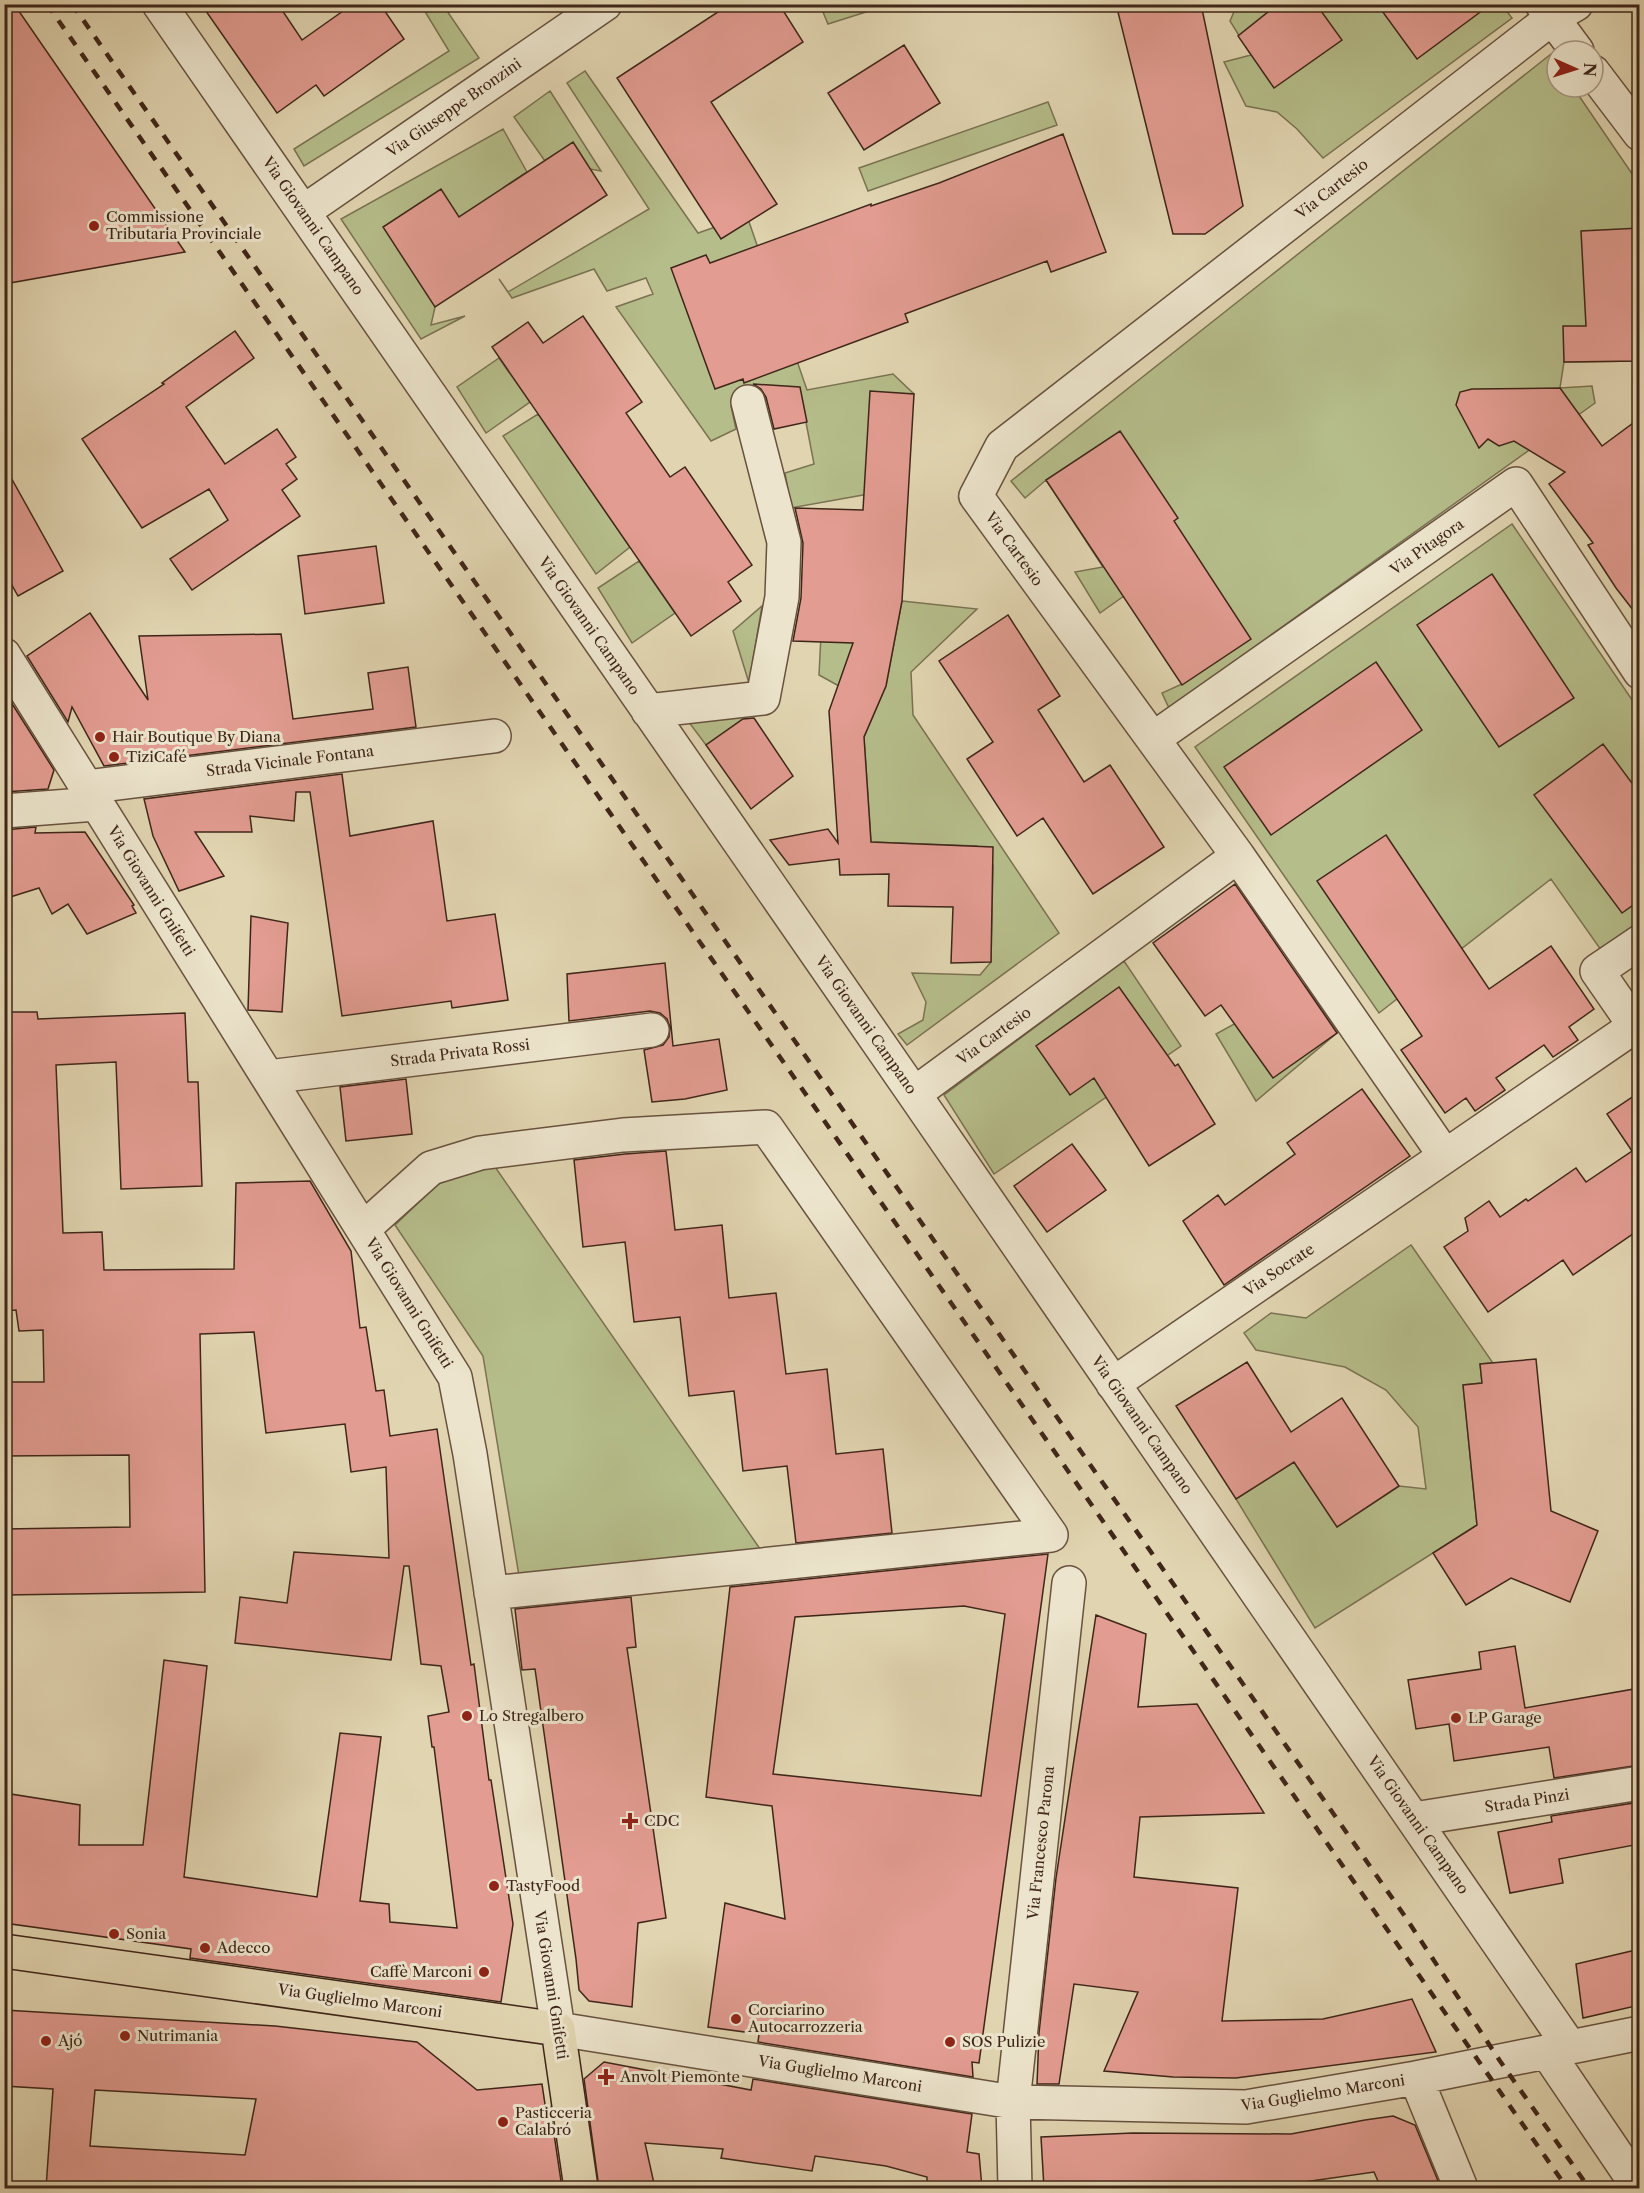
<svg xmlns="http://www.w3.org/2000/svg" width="1644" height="2193" viewBox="0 0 1644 2193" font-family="'Libre Caslon Text',serif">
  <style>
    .green { fill: #b5bd8a; stroke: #7a7252; stroke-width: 1.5 }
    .building { fill: #e29c91; stroke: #3f2619; stroke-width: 1.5; fill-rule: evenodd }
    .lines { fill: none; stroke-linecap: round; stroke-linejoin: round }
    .minor-casing { stroke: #68523f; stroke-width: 36 }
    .major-casing { stroke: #3f2619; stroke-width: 36 }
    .minor { stroke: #ece4cc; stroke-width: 33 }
    .major { stroke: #e1d5b1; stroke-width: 33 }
    .rail { stroke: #3f2619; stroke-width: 4.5; stroke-dasharray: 10 10; stroke-linecap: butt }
    .poi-dot { fill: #8f2418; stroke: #ece4cc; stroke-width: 2 }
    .labels { text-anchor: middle; stroke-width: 6; stroke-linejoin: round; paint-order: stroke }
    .street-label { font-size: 15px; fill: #3f2619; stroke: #ece4cc }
    .poi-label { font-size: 15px; fill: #3f2619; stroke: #ece4cc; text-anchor: start }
  </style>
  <rect width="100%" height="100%" fill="#e1d5b1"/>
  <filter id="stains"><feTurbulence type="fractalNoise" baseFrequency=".00333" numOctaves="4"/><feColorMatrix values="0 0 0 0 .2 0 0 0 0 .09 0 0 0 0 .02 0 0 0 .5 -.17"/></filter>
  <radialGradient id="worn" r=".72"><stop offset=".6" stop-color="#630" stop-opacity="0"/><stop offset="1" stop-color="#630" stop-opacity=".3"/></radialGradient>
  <!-- green -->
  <path class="green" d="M 421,5 L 443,5 L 479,58 L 304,166 L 294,149 L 449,51 Z
    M 820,5 L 888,5 L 828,24 Z
    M 1237,5 L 1502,5 L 1512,18 L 1323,158 L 1297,129 L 1277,112 L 1246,106 L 1224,62 L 1251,55 L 1230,21 Z
    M 1551,54 L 1557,63 L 1557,87 L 1573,87 L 1639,184 L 1639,361 L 1564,362 L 1560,388 L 1592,386 L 1595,403 L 1169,708 L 1162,693 L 1182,684 L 1124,596 L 1100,613 L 1075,572 L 1103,567 L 1046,480 L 1025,498 L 1011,481 Z
    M 585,71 L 698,233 L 747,216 L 807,390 L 893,374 L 914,394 L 874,493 L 791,508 L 785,473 L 814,464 L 800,391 L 731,406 L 736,429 L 711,441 L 616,307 L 653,294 L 646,278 L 607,291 L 594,269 L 512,298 L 499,279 L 508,292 L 649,209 L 567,83 Z
    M 550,91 L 601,171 L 545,161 L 514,117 Z
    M 1048,102 L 1057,125 L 868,191 L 859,168 Z
    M 503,129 L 527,172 L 504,187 L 435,307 L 431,325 L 465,316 L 421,339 L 341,219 Z
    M 499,358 L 530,402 L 486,433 L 457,387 Z
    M 538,414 L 630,547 L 596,574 L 503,436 Z
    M 1512,524 L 1639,710 L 1639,921 L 1601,950 L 1551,879 L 1379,1013 L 1195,747 Z
    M 639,561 L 675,613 L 632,643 L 598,588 Z
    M 823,595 L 868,599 L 848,691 L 819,675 Z
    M 902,601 L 977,609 L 911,672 L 913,715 L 1059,933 L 907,1045 L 898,1034 L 923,1020 L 926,1002 L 912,973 L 980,975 L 991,962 L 993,865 L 977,846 L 871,842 L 864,737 L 886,686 Z
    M 762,606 L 749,683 L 733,631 Z
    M 751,713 L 706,745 L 685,717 Z
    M 1124,961 L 1181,1046 L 994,1174 L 944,1095 Z
    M 1305,985 L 1338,1032 L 1256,1101 L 1216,1034 Z
    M 493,1164 L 767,1559 L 520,1582 L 483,1356 L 395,1225 L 438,1184 Z
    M 1411,1245 L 1493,1363 L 1480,1364 L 1482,1383 L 1463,1385 L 1477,1525 L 1315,1628 L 1236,1499 L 1294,1462 L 1337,1527 L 1399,1486 L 1426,1489 L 1418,1427 L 1386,1390 L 1345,1367 L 1256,1350 L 1244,1333 L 1271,1313 L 1306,1318 Z"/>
  <!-- building -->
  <path class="building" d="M 4,4 L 14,4 L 185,252 L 4,284 Z
    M 201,4 L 278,4 L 302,40 L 353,4 L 380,4 L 404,39 L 324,96 L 316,85 L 277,113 Z
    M 730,4 L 779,4 L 803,42 L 711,102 L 777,204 L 721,239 L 617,78 Z
    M 1116,4 L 1201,4 L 1243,206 L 1205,234 L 1173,234 Z
    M 1278,4 L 1316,4 L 1342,40 L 1274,88 L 1238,36 Z
    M 1377,4 L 1491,4 L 1417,59 Z
    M 904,45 L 940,103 L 864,150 L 828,93 Z
    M 1063,134 L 1106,252 L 1051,272 L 1047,261 L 905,314 L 908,322 L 744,383 L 743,379 L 715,389 L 671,268 L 706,255 L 710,263 L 871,204 L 871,206 L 939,183 Z
    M 573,142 L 607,195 L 435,307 L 383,227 L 441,189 L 459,217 Z
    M 1640,228 L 1640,361 L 1564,362 L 1563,326 L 1586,326 L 1581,231 Z
    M 583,316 L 642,402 L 626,413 L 670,477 L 685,467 L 752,565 L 728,582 L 741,601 L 691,636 L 492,347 L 528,322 L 543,343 Z
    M 235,331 L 254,358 L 186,407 L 225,464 L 277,429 L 296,457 L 286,464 L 297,479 L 282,490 L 300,516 L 192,590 L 170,559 L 228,520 L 209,489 L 142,528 L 82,439 L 164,384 L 162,383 Z
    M 753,384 L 800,387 L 807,422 L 774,429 L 766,397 L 761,389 Z
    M 1560,388 L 1602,446 L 1640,418 L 1640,619 L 1616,588 L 1588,545 L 1593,543 L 1549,484 L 1565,472 L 1514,441 L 1499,446 L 1488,439 L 1479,448 L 1456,405 L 1460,392 L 1472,389 Z
    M 870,391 L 914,394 L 902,601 L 886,686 L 864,737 L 871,842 L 993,847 L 991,962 L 951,963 L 953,907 L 888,906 L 889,874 L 840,875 L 839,859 L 789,865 L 770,840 L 828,829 L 838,843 L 829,711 L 853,643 L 793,641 L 801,598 L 803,543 L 795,508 L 863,510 Z
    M 1120,431 L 1178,518 L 1174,521 L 1251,639 L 1182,685 L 1046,480 Z
    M 4,465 L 63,571 L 18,596 L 4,571 Z
    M 376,546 L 384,603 L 305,614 L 298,556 Z
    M 1492,574 L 1574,698 L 1499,747 L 1417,625 Z
    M 90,613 L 148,700 L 139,636 L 281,634 L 293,719 L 373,709 L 368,673 L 408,667 L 416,727 L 104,766 L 72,707 L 68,722 L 27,656 Z
    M 1008,615 L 1060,696 L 1038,710 L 1084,782 L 1110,765 L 1164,847 L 1093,894 L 1043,818 L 1017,836 L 967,759 L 993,742 L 939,661 Z
    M 1376,662 L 1422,730 L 1271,835 L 1224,767 Z
    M 4,691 L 54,770 L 48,789 L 4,792 Z
    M 754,718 L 793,776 L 751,809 L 706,745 L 743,719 Z
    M 1603,744 L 1640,794 L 1640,900 L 1622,913 L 1534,795 Z
    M 342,774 L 350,836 L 433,821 L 447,921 L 495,914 L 508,1000 L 452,1008 L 451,1001 L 342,1016 L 310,792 L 296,792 L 294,821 L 250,816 L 252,832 L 195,832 L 224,876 L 179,891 L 153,836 L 144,799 Z
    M 36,827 L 35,833 L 85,832 L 134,905 L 132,906 L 136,913 L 87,934 L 68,904 L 52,914 L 39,888 L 4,899 L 4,830 Z
    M 1386,835 L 1489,989 L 1551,946 L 1594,1009 L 1569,1027 L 1578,1040 L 1553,1057 L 1544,1045 L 1496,1078 L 1505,1090 L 1475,1111 L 1466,1098 L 1445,1113 L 1401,1050 L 1422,1036 L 1317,881 Z
    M 1235,884 L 1337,1033 L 1273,1078 L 1221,1005 L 1205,1016 L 1153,943 Z
    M 251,916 L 288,923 L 282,1012 L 248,1010 Z
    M 665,963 L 673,1046 L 719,1039 L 727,1090 L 685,1099 L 652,1102 L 644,1050 L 663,1045 L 669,1037 L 670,1027 L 667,1019 L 660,1013 L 650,1011 L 569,1021 L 567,974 Z
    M 1119,987 L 1175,1066 L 1178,1064 L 1215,1124 L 1149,1166 L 1094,1078 L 1070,1095 L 1036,1046 Z
    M 4,1012 L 37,1012 L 38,1019 L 185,1013 L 188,1082 L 198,1082 L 202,1186 L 121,1189 L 116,1062 L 56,1065 L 63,1233 L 102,1232 L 104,1270 L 234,1269 L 236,1183 L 310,1181 L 351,1251 L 360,1328 L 366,1327 L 376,1391 L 384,1390 L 390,1436 L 437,1429 L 471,1665 L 474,1664 L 489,1780 L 491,1780 L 513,1924 L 501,2002 L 190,1958 L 191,1949 L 4,1923 L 4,1793 L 80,1805 L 79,1845 L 143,1845 L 164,1660 L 207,1666 L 184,1877 L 317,1897 L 340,1733 L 381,1737 L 360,1901 L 389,1904 L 390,1922 L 457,1928 L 434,1747 L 432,1747 L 428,1716 L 449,1712 L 441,1666 L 421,1664 L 409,1566 L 404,1566 L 391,1660 L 235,1643 L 240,1597 L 287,1603 L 294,1552 L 389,1558 L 386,1467 L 351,1472 L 345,1424 L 266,1433 L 254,1332 L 200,1334 L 205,1592 L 4,1595 L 4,1529 L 130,1527 L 129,1455 L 4,1456 L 4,1382 L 44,1382 L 43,1330 L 19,1331 L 16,1310 L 4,1311 Z
    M 406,1079 L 412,1134 L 346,1141 L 340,1087 Z
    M 1362,1089 L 1410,1156 L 1224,1285 L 1183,1221 L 1218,1195 L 1225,1205 L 1295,1154 L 1287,1143 Z
    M 1640,1092 L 1640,1229 L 1573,1275 L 1563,1260 L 1488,1312 L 1444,1247 L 1468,1231 L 1465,1218 L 1489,1201 L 1500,1217 L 1526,1199 L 1528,1201 L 1576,1168 L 1586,1182 L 1632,1151 L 1607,1114 Z
    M 1072,1144 L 1106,1190 L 1047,1232 L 1014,1186 Z
    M 666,1151 L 675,1230 L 722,1225 L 729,1298 L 776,1293 L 786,1374 L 827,1369 L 836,1454 L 883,1449 L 892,1533 L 796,1543 L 787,1466 L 743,1471 L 734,1391 L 689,1396 L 680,1317 L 634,1322 L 625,1242 L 583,1247 L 574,1160 L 625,1154 Z
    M 1536,1359 L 1551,1511 L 1598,1531 L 1570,1602 L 1511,1578 L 1466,1605 L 1433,1553 L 1477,1525 L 1463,1385 L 1482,1383 L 1480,1364 Z
    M 1247,1362 L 1291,1432 L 1342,1398 L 1399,1486 L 1337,1527 L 1294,1462 L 1236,1499 L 1176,1406 Z
    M 1048,1554 L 979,2063 L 972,2062 L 973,2077 L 758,2042 L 759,2034 L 708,2027 L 725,1903 L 785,1919 L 772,1806 L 706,1797 L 730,1587 ZM 964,1606 L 1005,1614 L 981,1796 L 773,1774 L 795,1617 Z
    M 631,1597 L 636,1647 L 627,1648 L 666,1918 L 638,1923 L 632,2007 L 589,2001 L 579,1990 L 576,1959 L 535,1669 L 522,1670 L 515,1609 Z
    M 1096,1615 L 1146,1634 L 1138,1707 L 1197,1704 L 1264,1813 L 1140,1817 L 1134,1877 L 1238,1888 L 1222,2021 L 1323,2019 L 1412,1999 L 1436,2052 L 1236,2078 L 1173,2077 L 1104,2071 L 1138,1992 L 1074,1984 L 1059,2084 L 1037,2084 L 1039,2033 L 1056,1878 Z
    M 1515,1646 L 1525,1708 L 1640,1688 L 1640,1765 L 1554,1778 L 1549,1747 L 1454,1761 L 1449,1724 L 1416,1729 L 1408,1680 L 1481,1669 L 1479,1652 Z
    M 1640,1802 L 1640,1844 L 1559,1859 L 1563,1883 L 1510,1893 L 1498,1832 L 1552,1822 L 1551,1816 Z
    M 1640,1949 L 1640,2005 L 1583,2018 L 1576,1964 Z
    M 4,2010 L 275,2026 L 417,2042 L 477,2090 L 542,2084 L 546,2111 L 550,2107 L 562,2188 L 46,2188 L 53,2089 L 4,2086 ZM 95,2090 L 256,2099 L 245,2155 L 90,2146 Z
    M 604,2062 L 751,2090 L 753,2079 L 972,2114 L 967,2152 L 979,2154 L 982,2188 L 927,2188 L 927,2177 L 886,2166 L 815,2156 L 812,2171 L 721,2158 L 723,2149 L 645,2143 L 655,2188 L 599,2188 L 584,2079 Z
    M 1393,2116 L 1415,2125 L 1441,2188 L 1381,2188 L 1374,2172 L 1297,2183 L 1207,2188 L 1044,2188 L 1041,2137 L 1133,2133 L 1291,2134 L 1365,2120 Z"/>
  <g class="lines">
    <!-- minor casing -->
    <g class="minor-casing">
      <path id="minor" d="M 159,4 L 914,1094 L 1570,2047
        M 1542,4 L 1577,51
        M 1593,72 L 1640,134
        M 303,212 L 605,4
        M 4,655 L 455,1377 L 470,1454 L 558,2029 L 1013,2102 L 1246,2107 L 1416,2078 L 1640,2033
        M 648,711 L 763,698 L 782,597 L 784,542 L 748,402
        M 1153,739 L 1516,484 L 1640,672
        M 86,787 L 494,736
        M 4,811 L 96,804
        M 1238,856 L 1445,1156
        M 268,1077 L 652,1030
        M 914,1094 L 1238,856 L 976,496 L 1002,446 L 1552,18 L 1576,4
        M 363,1229 L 431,1168 L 480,1153 L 623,1135 L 766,1127 L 1051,1535 L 491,1593
        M 1113,1384 L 1635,1026 L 1597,971 L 1640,942
        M 1414,1819 L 1640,1783
        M 1547,2052 L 1639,2188
        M 1416,2078 L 1461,2188
        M 1015,2188 L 1013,2102 L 1069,1583"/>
    </g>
    <!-- major casing -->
    <g class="major-casing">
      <path id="major" d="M 4,1951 L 558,2029 L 581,2188"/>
    </g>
    <!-- minor -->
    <use href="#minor" class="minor"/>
    <!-- major -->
    <use href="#major" class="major"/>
    <!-- rail -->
    <path class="rail" d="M 47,4 L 1567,2188
      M 72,4 L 1404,1915 L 1500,2061 L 1589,2188"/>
  </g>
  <!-- markers -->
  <g class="poi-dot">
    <circle cx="94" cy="226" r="6"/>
    <circle cx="100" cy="737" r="6"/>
    <circle cx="114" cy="757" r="6"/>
    <circle cx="467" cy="1716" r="6"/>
    <circle cx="1456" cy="1718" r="6"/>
    <path d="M627 1812h6v6h6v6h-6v6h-6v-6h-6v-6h6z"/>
    <circle cx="494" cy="1886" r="6"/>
    <circle cx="114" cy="1934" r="6"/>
    <circle cx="205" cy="1948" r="6"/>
    <circle cx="484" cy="1972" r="6"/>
    <circle cx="736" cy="2019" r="6"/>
    <circle cx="125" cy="2036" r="6"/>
    <circle cx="46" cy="2041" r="6"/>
    <circle cx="950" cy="2042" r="6"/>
    <path d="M603 2068h6v6h6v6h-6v6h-6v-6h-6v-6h6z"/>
    <circle cx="503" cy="2122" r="6"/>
  </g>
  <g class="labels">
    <!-- street labels -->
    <g class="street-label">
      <text transform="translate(454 108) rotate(-35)" y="5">Via Giuseppe Bronzini</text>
      <text transform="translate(1332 189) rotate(-38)" y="5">Via Cartesio</text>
      <text transform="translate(313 226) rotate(55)" y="5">Via Giovanni Campano</text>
      <text transform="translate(1427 547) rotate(-35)" y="5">Via Pitagora</text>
      <text transform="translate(1014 549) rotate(54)" y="5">Via Cartesio</text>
      <text transform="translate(589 626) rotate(55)" y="5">Via Giovanni Campano</text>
      <text transform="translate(290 761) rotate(-7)" y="5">Strada Vicinale Fontana</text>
      <text transform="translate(151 891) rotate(58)" y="5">Via Giovanni Gnifetti</text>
      <text transform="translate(866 1025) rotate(55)" y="5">Via Giovanni Campano</text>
      <text transform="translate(994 1036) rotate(-36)" y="5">Via Cartesio</text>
      <text transform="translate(460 1053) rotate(-7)" y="5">Strada Privata Rossi</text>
      <text transform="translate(1279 1270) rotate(-34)" y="5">Via Socrate</text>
      <text transform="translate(409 1303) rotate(58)" y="5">Via Giovanni Gnifetti</text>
      <text transform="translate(1142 1425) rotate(55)" y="5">Via Giovanni Campano</text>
      <text transform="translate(1527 1801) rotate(-9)" y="5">Strada Pinzi</text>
      <text transform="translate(1418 1825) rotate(55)" y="5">Via Giovanni Campano</text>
      <text transform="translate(1041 1843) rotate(-84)" y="5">Via Francesco Parona</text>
      <text transform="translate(551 1985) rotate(81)" y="5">Via Giovanni Gnifetti</text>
      <text transform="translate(360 2001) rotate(8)" y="5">Via Guglielmo Marconi</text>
      <text transform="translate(840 2074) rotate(9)" y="5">Via Guglielmo Marconi</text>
      <text transform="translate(1323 2093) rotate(-9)" y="5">Via Guglielmo Marconi</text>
    </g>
    <!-- poi labels -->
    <g class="poi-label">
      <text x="106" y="222">Commissione<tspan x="106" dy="17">Tributaria Provinciale</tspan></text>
      <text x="112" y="742">Hair Boutique By Diana</text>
      <text x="126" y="762">TiziCafé</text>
      <text x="479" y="1721">Lo Stregalbero</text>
      <text x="1468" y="1723">LP Garage</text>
      <text x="644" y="1826">CDC</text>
      <text x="506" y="1891">TastyFood</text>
      <text x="126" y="1939">Sonia</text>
      <text x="217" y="1953">Adecco</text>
      <text x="472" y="1977" text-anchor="end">Caffè Marconi</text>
      <text x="748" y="2015">Corciarino<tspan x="748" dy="17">Autocarrozzeria</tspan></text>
      <text x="137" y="2041">Nutrimania</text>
      <text x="58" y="2046">Ajó</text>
      <text x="962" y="2047">SOS Pulizie</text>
      <text x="620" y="2082">Anvolt Piemonte</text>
      <text x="515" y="2118">Pasticceria<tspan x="515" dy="17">Calabró</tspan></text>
    </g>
  </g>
  <!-- margin -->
  <rect width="1644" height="2193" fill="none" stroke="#e1d5b1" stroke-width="24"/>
  <rect x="6" y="6" width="1632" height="2181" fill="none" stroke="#3f2619" stroke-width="3"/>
  <rect x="12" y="12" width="1620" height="2169" fill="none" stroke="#3f2619" stroke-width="1.5"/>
  <!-- north arrow -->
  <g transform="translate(1575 69) rotate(93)"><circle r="28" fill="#ece4cc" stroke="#a79884" stroke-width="1.5"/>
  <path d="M0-4.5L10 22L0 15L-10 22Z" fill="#8f2418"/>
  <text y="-9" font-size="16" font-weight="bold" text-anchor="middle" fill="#3f2619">N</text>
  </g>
  <rect width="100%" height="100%" filter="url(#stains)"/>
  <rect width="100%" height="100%" fill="url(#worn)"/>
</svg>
